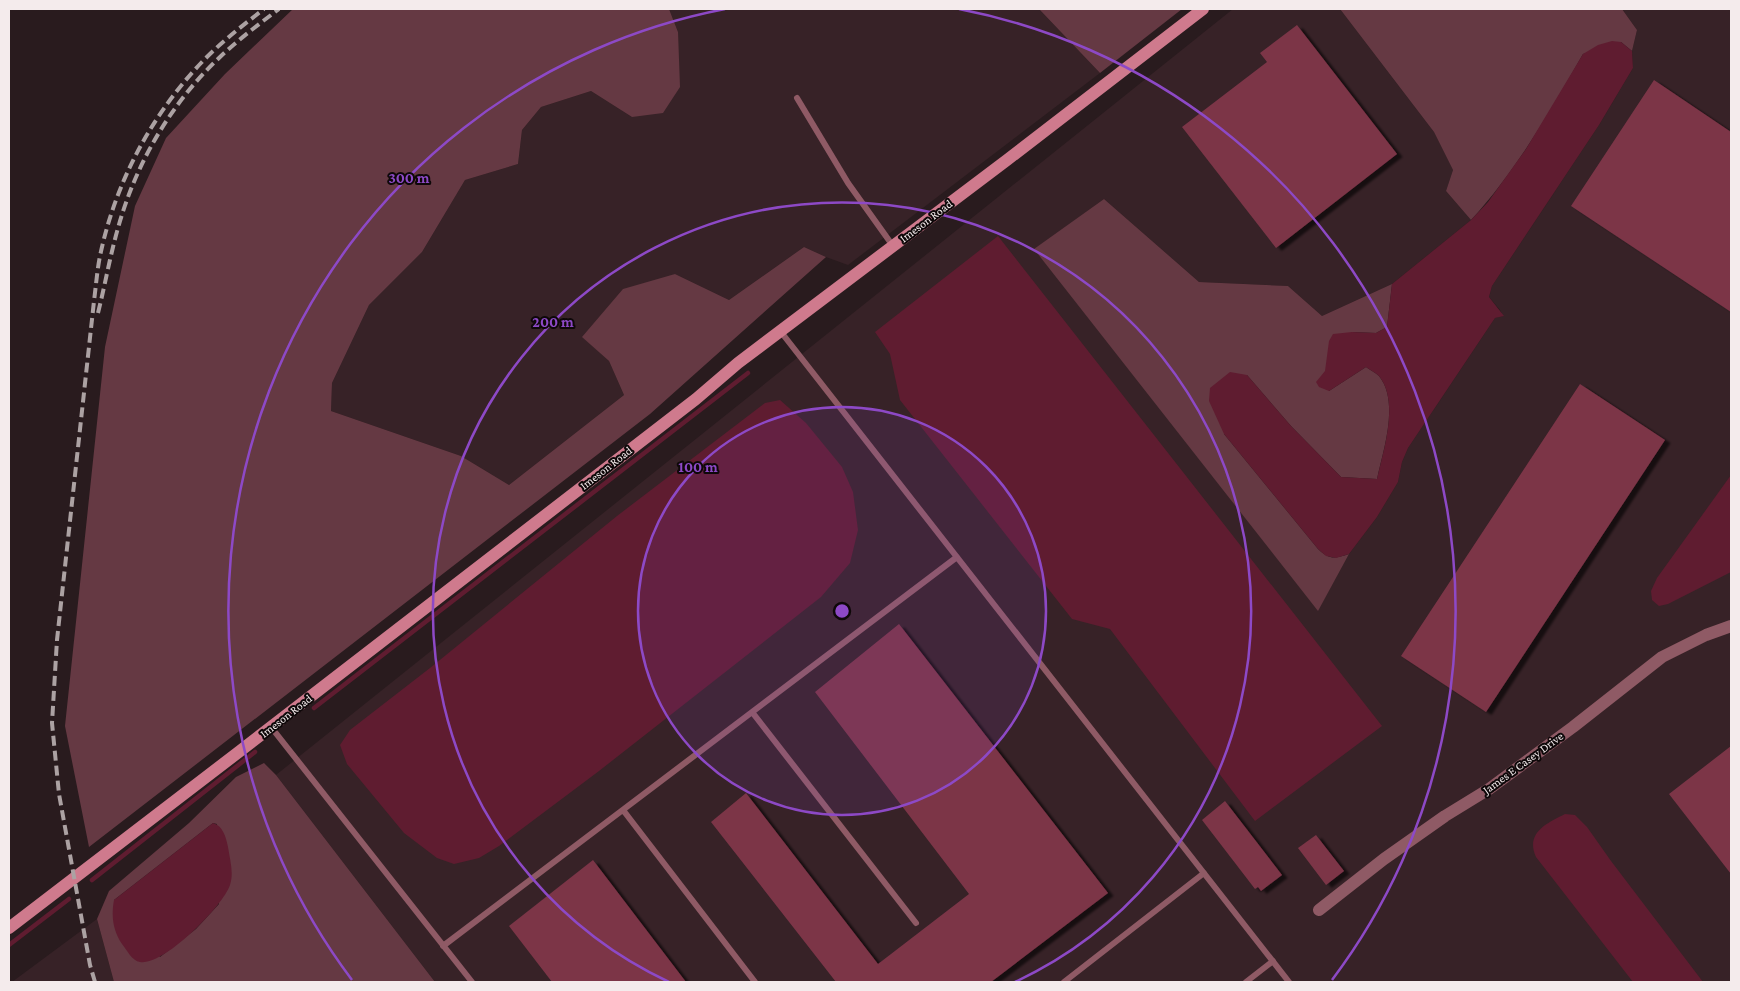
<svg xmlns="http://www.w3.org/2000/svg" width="1740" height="991" viewBox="0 0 1740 991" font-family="'Crimson Pro',serif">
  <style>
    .built { fill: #372227 }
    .green { fill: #653943; fill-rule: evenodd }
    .water { fill: #5f1c30 }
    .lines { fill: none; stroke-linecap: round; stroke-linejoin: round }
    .stream { stroke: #5f1c30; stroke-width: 4.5 }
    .building { fill: #7b3547; filter: url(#shadow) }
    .lane { stroke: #8f5a65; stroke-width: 6 }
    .street { stroke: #8f5a65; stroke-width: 12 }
    .secondary { stroke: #cf7a8d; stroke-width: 12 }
    .rail { stroke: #aca2a3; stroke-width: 4; stroke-dasharray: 10 5; stroke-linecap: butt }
    .ring { fill: none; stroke: #8d49c6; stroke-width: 2.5 }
    .labels { text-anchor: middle; stroke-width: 4; stroke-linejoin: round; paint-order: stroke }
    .street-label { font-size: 12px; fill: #f4ebec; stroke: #0e0809 }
    .centre { fill: #8d49c6; stroke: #0e0809; stroke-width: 2.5 }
    .ring-label { font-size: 15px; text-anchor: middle; font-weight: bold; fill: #8d49c6; stroke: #0e0809; stroke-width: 4; stroke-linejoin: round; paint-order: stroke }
  </style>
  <defs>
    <filter id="shadow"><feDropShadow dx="5.5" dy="3" stdDeviation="1" flood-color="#0009"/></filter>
  </defs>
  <rect width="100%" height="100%" fill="#291b1e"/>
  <!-- built -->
  <path class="built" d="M 669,9 L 1039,9 L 1100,73 L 848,265 L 826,257 L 804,247 L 729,300 L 675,274 L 583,337 L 609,361 L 624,395 L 509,485 L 461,456 L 331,411 L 332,383 L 369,305 L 422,252 L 465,180 L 518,164 L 522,130 L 541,107 L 591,91 L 632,117 L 678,32 Z
    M 1233,9 L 1340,9 L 1434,132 L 1453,170 L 1446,191 L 1471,220 L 1392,284 L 1322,316 L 1288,286 L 1199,282 L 1104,199 L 1035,249 L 1318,610 L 1349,554 L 1377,517 L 1398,482 L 1402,462 L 1408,448 L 1495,318 L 1503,316 L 1500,310 L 1489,297 L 1492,286 L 1599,125 L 1633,68 L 1632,51 L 1637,30 L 1622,9 L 1731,9 L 1731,982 L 435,982 L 276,775 Z
    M 97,919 L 114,982 L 12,982 Z"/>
  <!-- green -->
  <path class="green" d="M 293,9 L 669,9 L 678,32 L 680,87 L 663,113 L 632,117 L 591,91 L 541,107 L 522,130 L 518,164 L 465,180 L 422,252 L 369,305 L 332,383 L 331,411 L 461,456 L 509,485 L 624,395 L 609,361 L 582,337 L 623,289 L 675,274 L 729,300 L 804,247 L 826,257 L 650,414 L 89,847 L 65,726 L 105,347 L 135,206 L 166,138 L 225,74 Z
    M 1039,9 L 1182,9 L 1100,73 Z
    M 1340,9 L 1622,9 L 1637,30 L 1632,51 L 1621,42 L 1583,54 C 1550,112 1516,171 1471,220 L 1446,191 L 1453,170 L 1434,132 Z
    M 1104,199 L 1199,282 L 1288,286 L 1322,316 L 1392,284 L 1387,327 L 1376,333 L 1352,332 C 1329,356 1322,356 1329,391 L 1366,367 C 1370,370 1376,373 1379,376 C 1400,402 1383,450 1377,479 L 1341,477 L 1291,426 L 1247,375 L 1224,434 L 1318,549 C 1330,560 1334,559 1349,554 L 1318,611 L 1034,249 Z
    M 264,763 L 276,775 L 435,982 L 114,982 L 97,919 L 109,891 L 189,823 L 236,777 ZM 213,823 L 217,824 L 219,904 L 196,929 L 160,957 L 114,900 Z"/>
  <!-- water -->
  <path class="water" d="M 1612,41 L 1621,42 L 1632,51 L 1633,68 L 1599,125 L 1492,286 L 1489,297 L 1504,316 L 1495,318 L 1408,448 L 1402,462 L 1398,482 L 1377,517 L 1349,554 L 1336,558 L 1326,556 L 1318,549 L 1224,434 L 1209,401 L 1210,388 L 1230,372 L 1247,375 L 1291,426 L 1341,477 L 1377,479 C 1383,451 1400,402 1379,376 C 1376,373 1370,370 1366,367 L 1329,391 L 1319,387 L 1316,382 L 1325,371 L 1329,341 L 1333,334 L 1352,332 L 1376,333 L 1387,327 L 1392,284 L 1471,220 L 1488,202 L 1526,149 L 1583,54 L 1598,45 Z
    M 998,236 L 1382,726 L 1255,821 L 1110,629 L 1072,619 L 900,400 L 890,354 L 875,332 Z
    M 780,400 L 806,423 L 842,467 L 853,492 L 858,530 L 850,563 L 821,597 L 599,771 L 499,846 L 479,858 L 454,864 L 437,858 L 404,833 L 347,764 L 340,745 L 350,730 L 430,668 L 617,516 L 765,403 Z
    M 1731,475 L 1731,572 L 1668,604 L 1659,606 L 1652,600 L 1651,591 L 1657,578 Z
    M 1565,814 L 1575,815 L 1587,827 L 1611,861 L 1703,982 L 1633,982 L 1536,857 C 1525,833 1547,823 1565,814 Z
    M 213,823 C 223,826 226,837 228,847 C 230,860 234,873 230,885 C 223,906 164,966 140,962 C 132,961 127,950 122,944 C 113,930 111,917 114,900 Z"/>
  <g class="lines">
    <!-- stream -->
    <path class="stream" d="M 314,708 L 748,373
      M 92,880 L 255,752
      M 9,945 L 69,899"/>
  </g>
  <!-- building -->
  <path class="building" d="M 1297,25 L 1397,154 L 1276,248 L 1182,127 L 1267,62 L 1260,53 Z
    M 1654,80 L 1731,132 L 1731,312 L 1571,206 Z
    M 1580,384 L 1665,440 L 1486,712 L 1401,656 Z
    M 899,624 L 1108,893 L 991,982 L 836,982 L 711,822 L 746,793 L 878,964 L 969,894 L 815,692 Z
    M 1731,746 L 1731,874 L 1669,794 Z
    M 1225,801 L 1282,875 L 1261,891 L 1258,887 L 1255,889 L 1202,820 Z
    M 1316,835 L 1344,871 L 1326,885 L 1298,848 Z
    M 593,860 L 686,982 L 552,982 L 509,926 Z"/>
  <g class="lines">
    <!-- lane -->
    <path class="lane" d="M 797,98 L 848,183 L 893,246
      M 781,332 L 1289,982
      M 752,712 L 916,923
      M 271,727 L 472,982
      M 623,810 L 755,982
      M 443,946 L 957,557
      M 1064,982 L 1204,873
      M 1246,982 L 1273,961"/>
    <!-- street -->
    <path class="street" d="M 1319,910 L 1384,859 L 1445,816 L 1489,789 L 1573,727 L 1662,657 L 1706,635 L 1731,626"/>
    <!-- secondary -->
    <path class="secondary" d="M 9,928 L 240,751 L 696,399 L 738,363 L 1007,160 L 1203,9"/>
    <!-- rail -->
    <path class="rail" d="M 98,313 C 105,285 110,256 118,228 C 136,163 171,103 220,57 C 239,39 259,24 279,9
      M 95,982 L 90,965 L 59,794 L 52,723 L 57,640 L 94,301 C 96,286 97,271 100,256 C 115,184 150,117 201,63 C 220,43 242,26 264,9"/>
  </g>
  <!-- distance rings -->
  <circle cx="842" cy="611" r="204" fill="#8d49c6" fill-opacity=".12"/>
  <g class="ring">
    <circle cx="842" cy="611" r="204"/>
    <path d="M669 982A409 409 0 1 1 1015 982"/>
    <path d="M352 980A613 613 0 0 1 725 9M959 9A613 613 0 0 1 1332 980"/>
  </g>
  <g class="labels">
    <!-- street labels -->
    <g class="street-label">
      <text transform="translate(926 221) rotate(-37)" y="4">Imeson Road</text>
      <text transform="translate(606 468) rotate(-38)" y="4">Imeson Road</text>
      <text transform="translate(286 716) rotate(-38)" y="4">Imeson Road</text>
      <text transform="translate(1523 763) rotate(-36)" y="4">James E Casey Drive</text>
    </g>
  </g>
  <circle cx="842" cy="611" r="8" class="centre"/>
  <g class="ring-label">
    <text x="409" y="183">300 m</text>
    <text x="553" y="327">200 m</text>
    <text x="698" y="472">100 m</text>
  </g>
  <!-- border -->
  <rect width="1740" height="991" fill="none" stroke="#f4ebec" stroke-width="20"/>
</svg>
